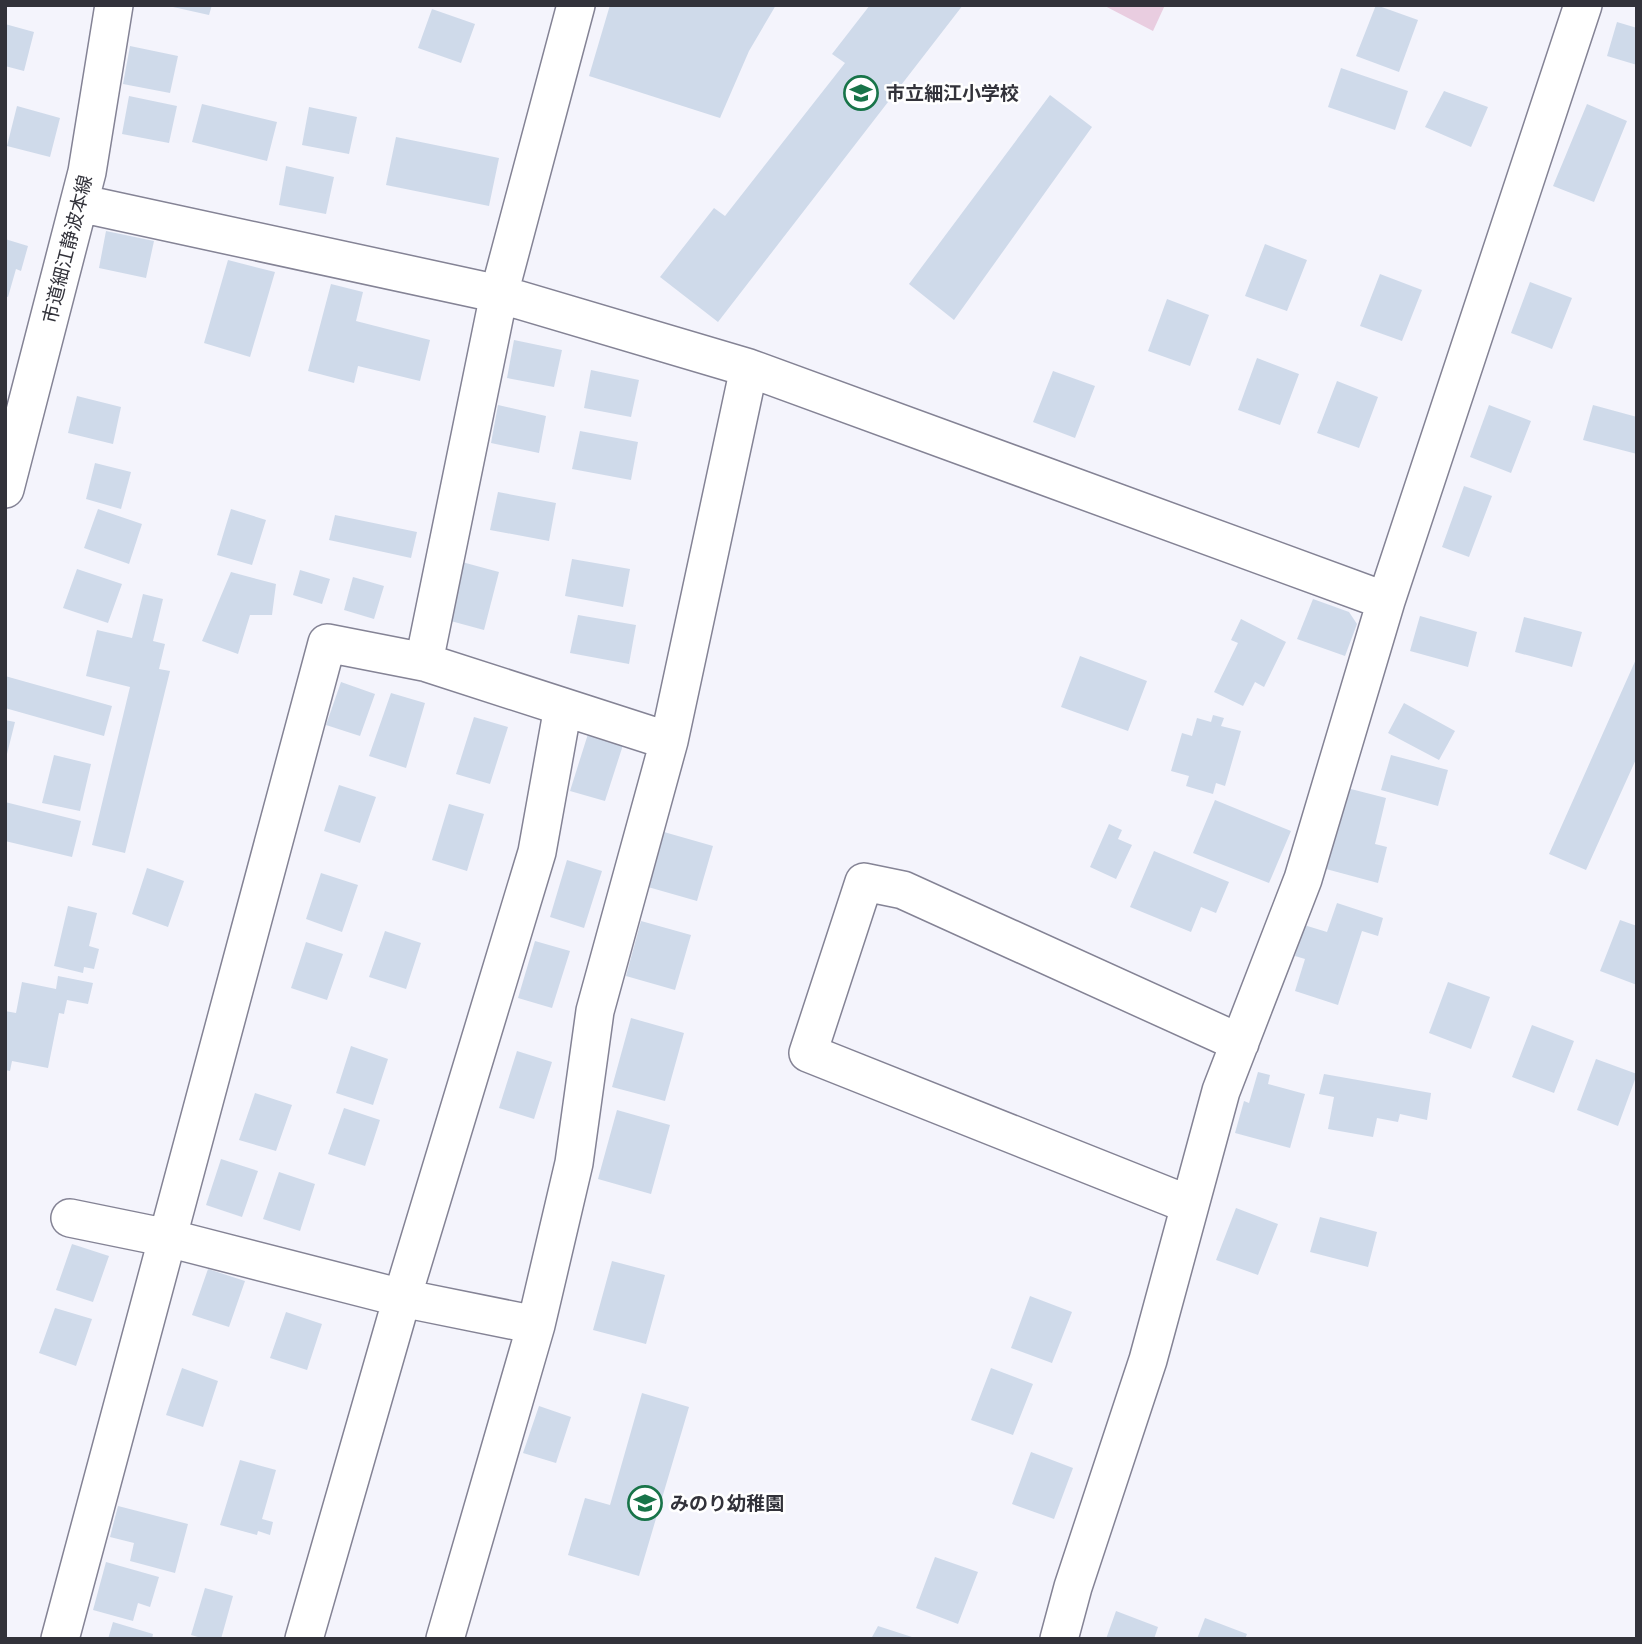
<svg xmlns="http://www.w3.org/2000/svg" width="1642" height="1644" viewBox="0 0 1642 1644" font-family="'Public Sans','Noto Sans JP',sans-serif">
  <style>
    .green { fill: #e9cde0 }
    .building { fill: #cfdaea }
    .lines { fill: none; stroke-linecap: round; stroke-linejoin: round }
    .street-casing { stroke: #848395; stroke-width: 40 }
    .street { stroke: #fff; stroke-width: 37 }
    .labels { text-anchor: middle; stroke-width: 5; stroke-linejoin: round; paint-order: stroke }
    .poi-label { font-size: 19px; font-weight: bold; fill: #32323a; stroke: #fff; text-anchor: start }
    .street-label { font-size: 19px; fill: #32323a; stroke: #fff }
  </style>
  <rect width="100%" height="100%" fill="#f4f4fc"/>
  <!-- green -->
  <path class="green" d="M 1103,5 L 1165,5 L 1153,31 Z"/>
  <!-- building -->
  <path class="building" d="M 164,5 L 212,5 L 209,15 Z
    M 610,5 L 776,5 L 749,51 L 720,118 L 589,76 Z
    M 870,5 L 963,5 L 718,322 L 660,277 L 714,208 L 725,216 L 845,63 L 832,54 Z
    M 1376,5 L 1418,20 L 1399,72 L 1356,56 Z
    M 432,9 L 475,24 L 461,63 L 418,48 Z
    M 1617,22 L 1637,28 L 1637,65 L 1607,56 Z
    M 5,24 L 34,32 L 24,71 L 5,66 Z
    M 130,46 L 178,56 L 170,93 L 123,84 Z
    M 1341,68 L 1408,91 L 1395,130 L 1328,107 Z
    M 1444,91 L 1488,107 L 1471,147 L 1425,127 Z
    M 1050,95 L 1092,127 L 954,320 L 909,284 Z
    M 129,96 L 177,106 L 169,143 L 122,134 Z
    M 202,104 L 277,122 L 267,161 L 192,142 Z
    M 1587,104 L 1627,121 L 1594,202 L 1553,186 Z
    M 17,106 L 60,118 L 50,157 L 7,146 Z
    M 309,107 L 357,117 L 349,154 L 302,145 Z
    M 396,137 L 499,158 L 489,206 L 386,185 Z
    M 286,166 L 334,177 L 326,214 L 279,205 Z
    M 106,231 L 154,241 L 146,278 L 99,268 Z
    M 5,239 L 28,246 L 21,271 L 16,269 L 8,297 L 5,296 Z
    M 1265,244 L 1307,260 L 1287,311 L 1245,296 Z
    M 228,260 L 275,272 L 250,357 L 204,343 Z
    M 1380,274 L 1422,290 L 1402,341 L 1360,326 Z
    M 1530,282 L 1572,298 L 1552,349 L 1511,333 Z
    M 331,284 L 363,292 L 356,321 L 430,340 L 420,381 L 358,366 L 354,383 L 308,371 Z
    M 1167,299 L 1209,315 L 1190,366 L 1148,351 Z
    M 514,340 L 562,350 L 554,387 L 507,378 Z
    M 1257,358 L 1299,374 L 1280,425 L 1238,410 Z
    M 591,370 L 639,380 L 631,417 L 584,408 Z
    M 1053,371 L 1095,386 L 1075,438 L 1033,422 Z
    M 1337,381 L 1378,397 L 1359,448 L 1317,433 Z
    M 77,396 L 121,407 L 113,444 L 68,433 Z
    M 498,405 L 546,416 L 539,453 L 491,443 Z
    M 1489,405 L 1531,421 L 1511,473 L 1470,457 Z
    M 1593,405 L 1637,417 L 1637,454 L 1583,440 Z
    M 580,431 L 638,442 L 631,480 L 572,469 Z
    M 95,463 L 131,472 L 121,509 L 86,499 Z
    M 1464,486 L 1492,496 L 1469,557 L 1442,547 Z
    M 498,492 L 556,503 L 549,541 L 490,530 Z
    M 98,509 L 142,524 L 129,564 L 84,548 Z
    M 231,509 L 266,520 L 252,565 L 217,555 Z
    M 335,515 L 417,532 L 411,558 L 329,540 Z
    M 572,559 L 630,569 L 623,607 L 565,596 Z
    M 462,562 L 499,572 L 484,630 L 447,620 Z
    M 77,569 L 122,584 L 108,623 L 63,608 Z
    M 300,570 L 330,579 L 322,604 L 293,595 Z
    M 231,572 L 276,584 L 272,615 L 250,615 L 238,654 L 202,641 Z
    M 353,577 L 384,586 L 374,619 L 344,610 Z
    M 143,594 L 163,599 L 153,641 L 165,644 L 159,669 L 170,671 L 125,853 L 92,845 L 130,687 L 86,676 L 97,630 L 132,638 Z
    M 1313,599 L 1349,612 L 1357,624 L 1345,656 L 1297,639 Z
    M 578,615 L 636,625 L 629,664 L 570,653 Z
    M 1420,616 L 1477,632 L 1468,667 L 1410,651 Z
    M 1524,617 L 1582,632 L 1572,667 L 1515,652 Z
    M 1241,619 L 1286,642 L 1264,687 L 1255,682 L 1243,706 L 1214,692 L 1238,643 L 1231,640 Z
    M 1080,656 L 1147,681 L 1128,731 L 1061,707 Z
    M 1637,657 L 1637,757 L 1586,870 L 1549,854 Z
    M 5,676 L 112,706 L 104,736 L 5,708 Z
    M 341,682 L 375,694 L 360,736 L 326,725 Z
    M 391,693 L 425,703 L 406,768 L 369,756 Z
    M 1404,703 L 1455,731 L 1439,760 L 1388,733 Z
    M 1213,715 L 1224,718 L 1221,726 L 1241,731 L 1225,786 L 1216,783 L 1213,794 L 1186,786 L 1189,776 L 1171,771 L 1182,733 L 1192,736 L 1197,718 L 1211,722 Z
    M 474,717 L 508,727 L 490,784 L 456,774 Z
    M 5,720 L 15,722 L 6,758 L 5,758 Z
    M 588,734 L 623,745 L 605,801 L 570,791 Z
    M 54,755 L 91,764 L 80,811 L 42,803 Z
    M 1391,755 L 1448,770 L 1438,806 L 1381,790 Z
    M 339,785 L 376,797 L 360,843 L 324,831 Z
    M 1347,788 L 1386,798 L 1375,844 L 1387,847 L 1378,883 L 1326,869 Z
    M 1215,800 L 1291,831 L 1269,883 L 1193,853 Z
    M 5,802 L 81,821 L 72,857 L 5,841 Z
    M 449,804 L 484,814 L 467,871 L 432,860 Z
    M 1109,824 L 1122,830 L 1118,839 L 1132,845 L 1116,879 L 1090,867 Z
    M 664,832 L 713,846 L 697,901 L 648,887 Z
    M 1154,851 L 1229,882 L 1216,913 L 1201,907 L 1191,932 L 1130,907 Z
    M 567,860 L 602,871 L 584,928 L 550,917 Z
    M 147,868 L 184,881 L 168,927 L 132,914 Z
    M 321,873 L 358,885 L 342,932 L 306,919 Z
    M 1337,903 L 1383,918 L 1378,936 L 1362,931 L 1338,1005 L 1295,991 L 1305,959 L 1295,956 L 1304,925 L 1327,932 Z
    M 68,906 L 97,913 L 89,946 L 99,949 L 94,969 L 84,967 L 83,973 L 54,966 Z
    M 1620,920 L 1637,926 L 1637,985 L 1600,971 Z
    M 641,921 L 691,935 L 675,990 L 626,976 Z
    M 385,931 L 421,943 L 406,989 L 369,977 Z
    M 535,941 L 570,951 L 552,1008 L 518,998 Z
    M 306,942 L 343,954 L 327,1000 L 291,988 Z
    M 58,976 L 93,983 L 88,1004 L 67,1000 L 64,1014 L 59,1013 L 48,1068 L 12,1061 L 10,1071 L 5,1070 L 5,1011 L 16,1013 L 22,982 L 56,989 Z
    M 1448,982 L 1490,997 L 1471,1049 L 1429,1033 Z
    M 631,1018 L 684,1033 L 665,1101 L 612,1087 Z
    M 1532,1025 L 1574,1041 L 1554,1093 L 1512,1077 Z
    M 351,1046 L 388,1059 L 373,1105 L 336,1093 Z
    M 517,1051 L 552,1062 L 534,1119 L 499,1108 Z
    M 1596,1059 L 1637,1074 L 1618,1126 L 1577,1110 Z
    M 1258,1072 L 1270,1075 L 1268,1084 L 1305,1094 L 1290,1148 L 1235,1133 L 1244,1101 L 1249,1103 Z
    M 1324,1074 L 1431,1093 L 1427,1120 L 1400,1114 L 1398,1122 L 1377,1118 L 1373,1137 L 1328,1129 L 1334,1097 L 1319,1094 Z
    M 255,1093 L 292,1105 L 276,1151 L 239,1140 Z
    M 344,1108 L 380,1120 L 365,1166 L 328,1154 Z
    M 617,1110 L 670,1125 L 651,1194 L 598,1179 Z
    M 221,1159 L 258,1171 L 242,1217 L 206,1205 Z
    M 279,1172 L 315,1184 L 300,1231 L 263,1219 Z
    M 1236,1208 L 1278,1224 L 1258,1275 L 1216,1260 Z
    M 1320,1217 L 1377,1232 L 1368,1267 L 1310,1252 Z
    M 72,1244 L 109,1256 L 93,1302 L 56,1290 Z
    M 612,1261 L 665,1275 L 646,1344 L 593,1330 Z
    M 208,1269 L 245,1281 L 229,1327 L 192,1315 Z
    M 1030,1296 L 1072,1312 L 1052,1363 L 1011,1348 Z
    M 55,1308 L 92,1319 L 76,1366 L 39,1353 Z
    M 286,1312 L 322,1324 L 307,1370 L 270,1358 Z
    M 182,1368 L 218,1381 L 203,1427 L 166,1415 Z
    M 991,1368 L 1033,1384 L 1013,1435 L 971,1420 Z
    M 642,1393 L 689,1407 L 639,1576 L 568,1555 L 585,1498 L 610,1505 Z
    M 539,1406 L 571,1417 L 556,1463 L 523,1453 Z
    M 1031,1452 L 1073,1468 L 1054,1519 L 1012,1504 Z
    M 240,1460 L 276,1470 L 262,1519 L 273,1522 L 270,1535 L 258,1531 L 257,1535 L 220,1525 Z
    M 118,1506 L 188,1524 L 175,1573 L 130,1561 L 134,1543 L 110,1537 Z
    M 935,1557 L 978,1572 L 958,1624 L 916,1608 Z
    M 106,1562 L 159,1577 L 150,1607 L 138,1603 L 133,1621 L 93,1610 Z
    M 205,1588 L 233,1596 L 221,1639 L 205,1639 L 191,1635 Z
    M 1116,1611 L 1158,1627 L 1154,1639 L 1106,1639 Z
    M 1205,1618 L 1247,1634 L 1245,1639 L 1197,1639 Z
    M 113,1622 L 153,1634 L 152,1639 L 108,1639 Z
    M 878,1626 L 915,1638 L 914,1639 L 871,1639 Z"/>
  <g class="lines">
    <!-- street casing -->
    <g class="street-casing">
      <path id="street" d="M 576,5 L 499,294 L 424,662 L 669,741
        M 79,203 L 499,294 L 749,368 L 1386,601
        M 5,489 L 87,172 L 114,5
        M 1190,1205 L 808,1053 L 864,882 L 903,890 L 1240,1043
        M 70,1218 L 168,1238 L 402,1298 L 536,1325
        M 60,1639 L 327,643 L 424,662
        M 304,1639 L 402,1298 L 537,852 L 563,707
        M 445,1639 L 536,1325 L 574,1163 L 595,1011 L 669,741 L 749,368
        M 1059,1639 L 1073,1587 L 1148,1360 L 1221,1091 L 1303,879 L 1386,601 L 1583,5"/>
    </g>
    <!-- street -->
    <use href="#street" class="street"/>
  </g>
  <!-- icons -->
  <defs>
    <g id="school-ring" transform="scale(1.75)"><circle r="9.5" fill="#fff" stroke="#187449" stroke-width="1.5"/><path d="M0-5L7-2L0 1L-7-2ZM-4 1L0 2.5L4 1V4Q0 6-4 4Z" fill="#187449"/></g>
  </defs>
  <g fill-rule="evenodd">
    <use href="#school-ring" x="861" y="93"/>
    <use href="#school-ring" x="645" y="1503"/>
  </g>
  <g class="labels">
    <!-- poi labels -->
    <g class="poi-label">
      <text x="886" y="100">市立細江小学校</text>
      <text x="670" y="1510">みのり幼稚園</text>
    </g>
    <!-- street labels -->
    <g class="street-label">
      <text transform="translate(67 249) rotate(-76)" y="7">市道細江静波本線</text>
    </g>
  </g>
  <!-- border -->
  <rect width="1642" height="1644" fill="none" stroke="#32323a" stroke-width="14"/>
</svg>
